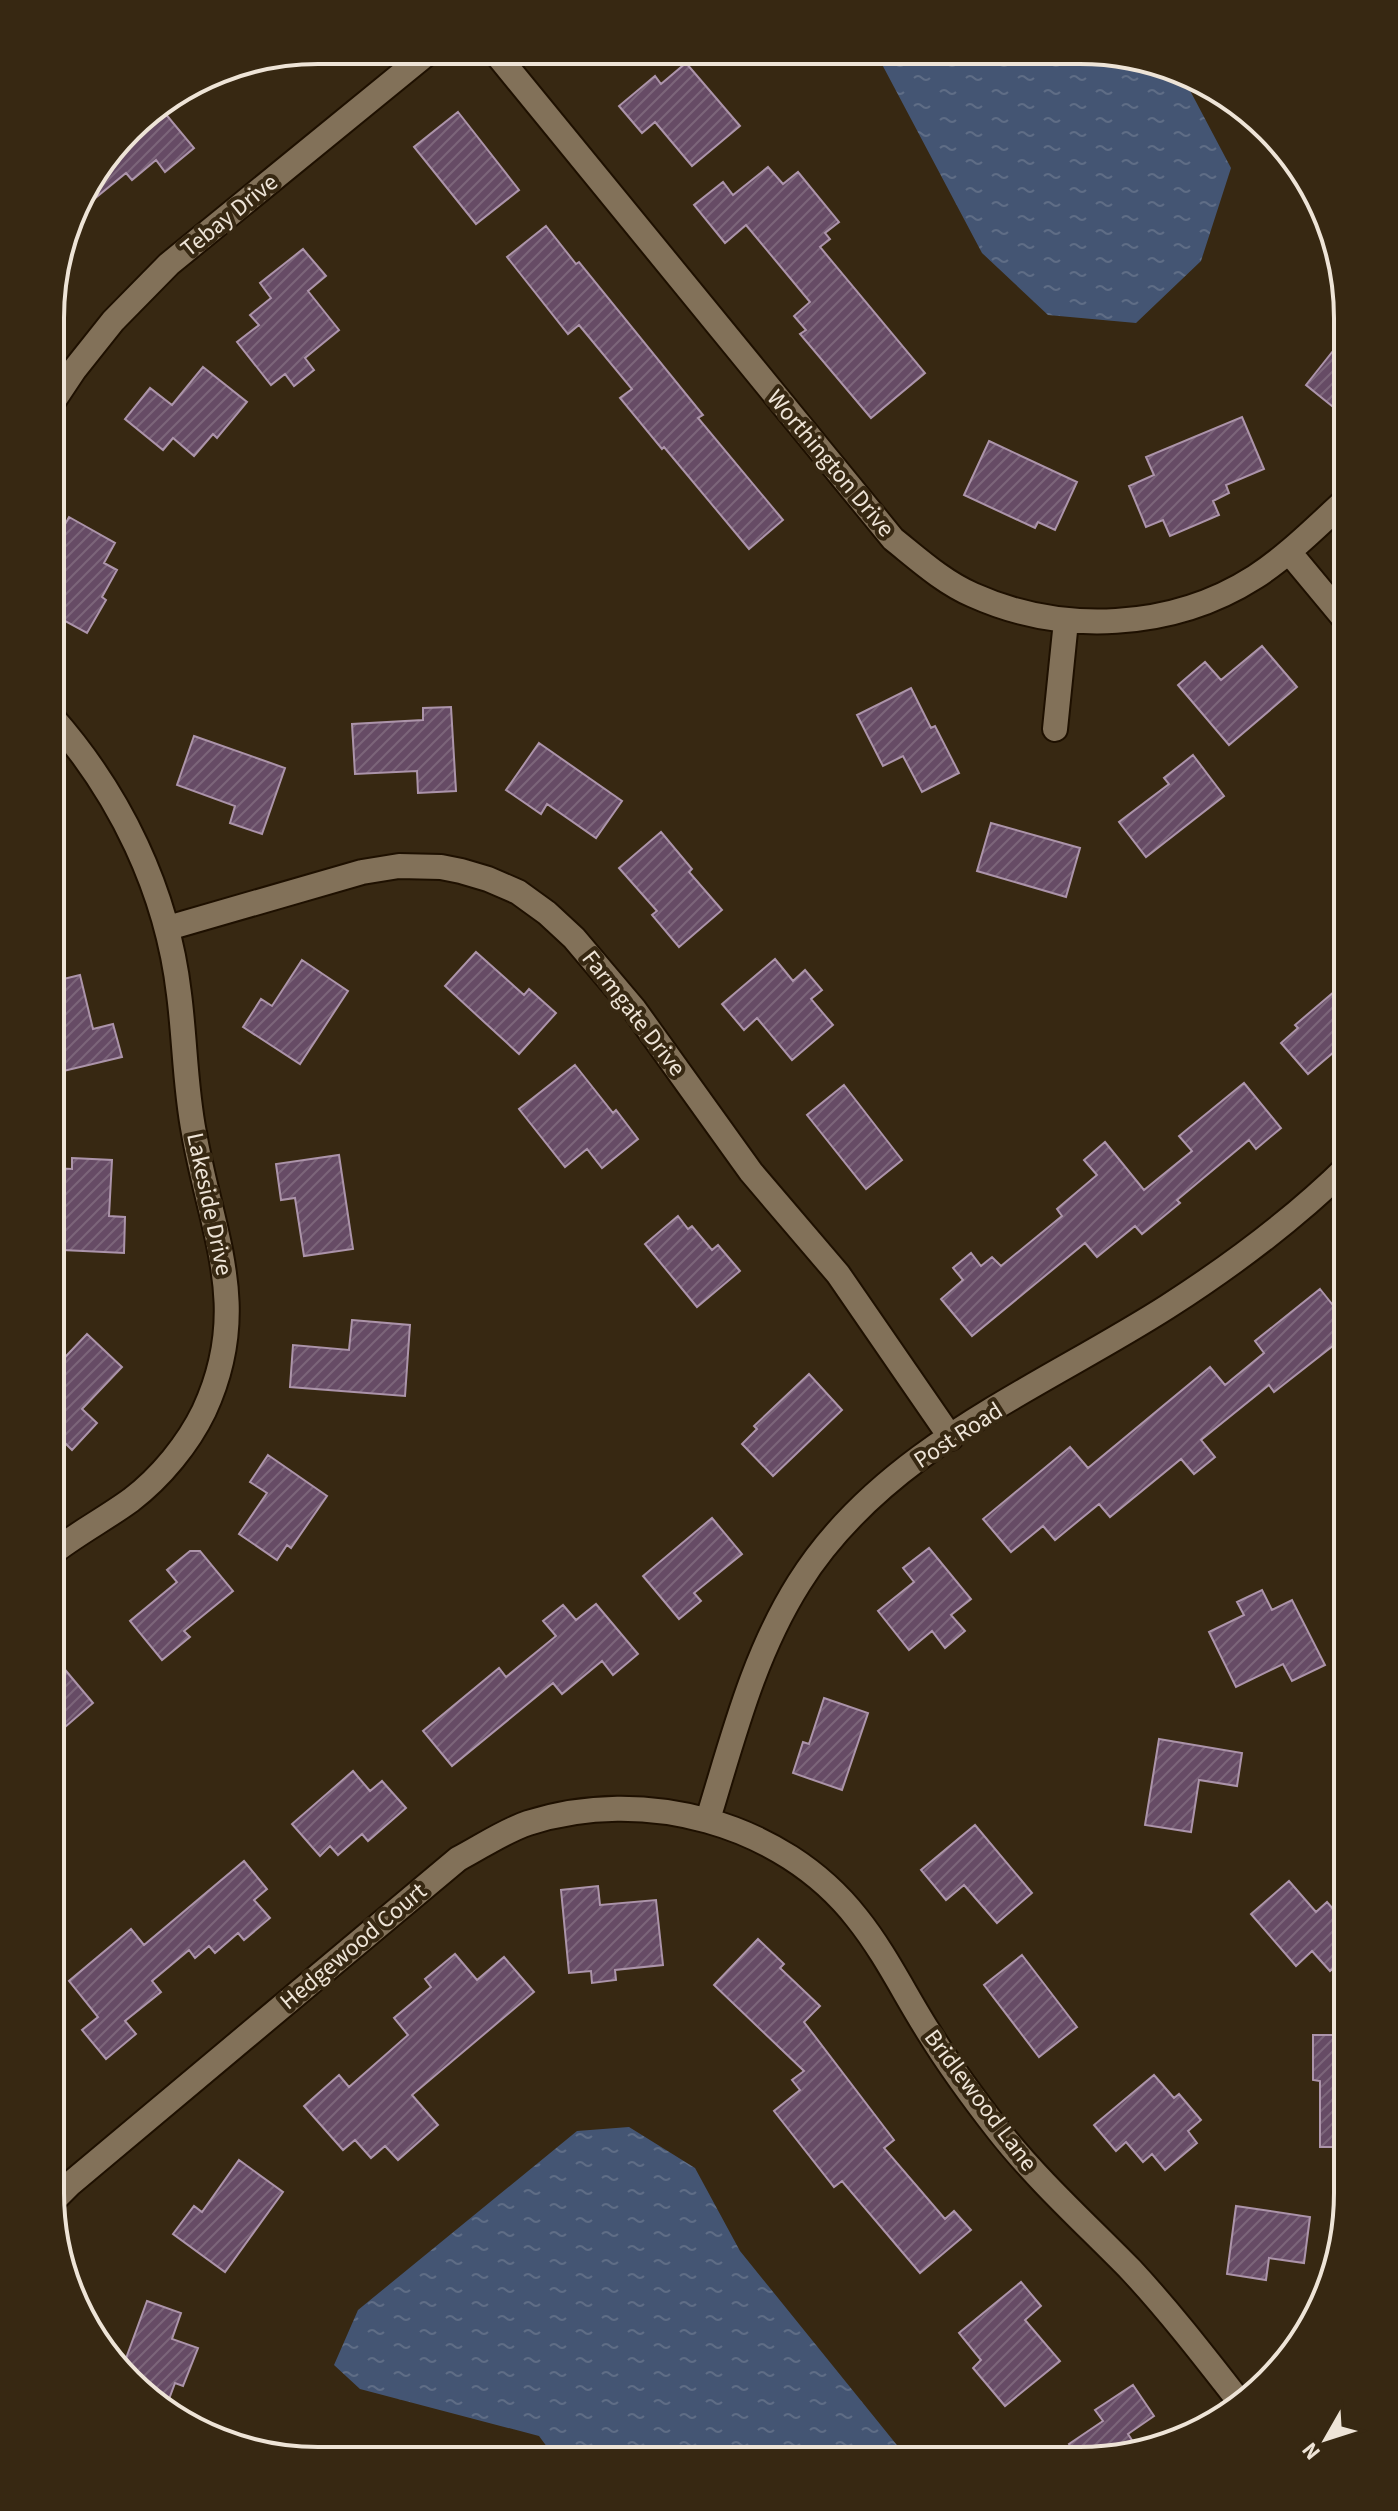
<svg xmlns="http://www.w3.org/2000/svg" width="1398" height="2511" viewBox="0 0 1398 2511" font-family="'Source Sans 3',sans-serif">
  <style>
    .water { fill: url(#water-ripples) }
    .building { fill: url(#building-hatch); stroke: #ac94aa; stroke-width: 2 }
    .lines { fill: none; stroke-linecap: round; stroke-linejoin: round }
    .street-casing { stroke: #1e1000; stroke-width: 28 }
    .street { stroke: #827159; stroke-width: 24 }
    .labels { text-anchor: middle; stroke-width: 8; stroke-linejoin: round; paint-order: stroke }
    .street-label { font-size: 24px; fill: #eee4d7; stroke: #372812 }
    .rim { fill: none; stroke: #eee4d7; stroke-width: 4 }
  </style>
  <defs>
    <pattern id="water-ripples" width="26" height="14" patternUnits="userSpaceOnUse" patternTransform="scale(2)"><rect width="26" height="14" fill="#445573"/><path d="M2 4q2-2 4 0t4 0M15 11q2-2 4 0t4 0" fill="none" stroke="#5f6d86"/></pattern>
    <pattern id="building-hatch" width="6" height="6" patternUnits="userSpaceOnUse" patternTransform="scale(2)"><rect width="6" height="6" fill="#664b65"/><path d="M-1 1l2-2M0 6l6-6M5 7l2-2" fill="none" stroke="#7c657a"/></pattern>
  </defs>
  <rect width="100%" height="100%" fill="#372812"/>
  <!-- water -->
  <path class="water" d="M 876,53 L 1132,55 L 1185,81 L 1231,168 L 1201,261 L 1136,323 L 1048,315 L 982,253 Z
    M 629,2127 L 695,2168 L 740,2251 L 909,2460 L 556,2459 L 539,2436 L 360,2389 L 334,2365 L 358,2310 L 577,2131 Z"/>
  <!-- building -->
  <path class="building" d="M 686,63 L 740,126 L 692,166 L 655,122 L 642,133 L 619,106 L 655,76 L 661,84 Z
    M 159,106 L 194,148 L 165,172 L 156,160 L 132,180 L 126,173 L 82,209 L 76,204 L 78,199 L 141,117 Z
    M 458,112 L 519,190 L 476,224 L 414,147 Z
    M 768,167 L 783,184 L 798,172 L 839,222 L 825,233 L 830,239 L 820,247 L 925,373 L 871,418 L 800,334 L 806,330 L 794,316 L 810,302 L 746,225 L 725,243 L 694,205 L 723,182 L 733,195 Z
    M 546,226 L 576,264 L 579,262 L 703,415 L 698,418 L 783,520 L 749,549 L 664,447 L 662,449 L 620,398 L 632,389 L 579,325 L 568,334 L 507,257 Z
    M 303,249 L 326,276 L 308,291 L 339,330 L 305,358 L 314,370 L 294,386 L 285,374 L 271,385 L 237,342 L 259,325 L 250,315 L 271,298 L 260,283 Z
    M 1348,332 L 1348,419 L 1306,385 Z
    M 203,367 L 247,402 L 217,438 L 213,434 L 194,456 L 173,438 L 163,450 L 125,419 L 150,388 L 172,405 Z
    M 1242,417 L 1264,469 L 1226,485 L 1229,493 L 1213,501 L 1219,515 L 1170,536 L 1163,520 L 1146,527 L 1129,486 L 1154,475 L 1146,457 Z
    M 989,441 L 1077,482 L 1055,530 L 1038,522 L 1035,528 L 964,495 Z
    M 69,517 L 115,543 L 104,563 L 117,570 L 102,597 L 106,600 L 87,633 L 52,614 L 52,593 L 62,574 L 52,568 L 52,548 Z
    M 1262,646 L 1297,687 L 1229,745 L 1178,685 L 1205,662 L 1221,680 Z
    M 911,688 L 931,728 L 935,726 L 959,773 L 922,792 L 903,756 L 883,766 L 857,715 Z
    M 451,707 L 456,791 L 418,793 L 417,771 L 355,774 L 352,724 L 423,720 L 423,708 Z
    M 194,736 L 285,768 L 262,834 L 230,823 L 235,806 L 177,785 Z
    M 539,743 L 622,801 L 596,838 L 547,804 L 541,814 L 506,790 Z
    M 1193,755 L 1224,796 L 1146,857 L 1119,822 L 1169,784 L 1164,778 Z
    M 991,823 L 1080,848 L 1066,897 L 977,871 Z
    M 661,832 L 692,869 L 689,872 L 722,910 L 679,947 L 652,915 L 657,911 L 619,868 Z
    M 476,952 L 524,995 L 529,989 L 556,1013 L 519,1054 L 445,986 Z
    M 775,959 L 793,981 L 805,970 L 822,990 L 811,999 L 833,1025 L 792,1060 L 757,1018 L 744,1030 L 722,1004 Z
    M 302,960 L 348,991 L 300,1064 L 243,1027 L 261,999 L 272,1006 Z
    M 80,975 L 93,1029 L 113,1024 L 122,1057 L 51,1074 L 51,982 Z
    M 1348,980 L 1348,1040 L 1308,1074 L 1281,1043 L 1298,1028 L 1295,1025 Z
    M 575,1065 L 613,1113 L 616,1110 L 638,1139 L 602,1168 L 587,1149 L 565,1167 L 519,1109 Z
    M 1244,1083 L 1281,1128 L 1256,1149 L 1249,1140 L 1177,1200 L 1180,1203 L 1142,1234 L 1135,1226 L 1097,1257 L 1085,1243 L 972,1336 L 941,1299 L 963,1280 L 953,1268 L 971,1253 L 981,1266 L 992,1257 L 1001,1266 L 1062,1216 L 1057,1209 L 1097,1175 L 1084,1160 L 1105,1142 L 1144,1190 L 1192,1151 L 1179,1136 Z
    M 844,1085 L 902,1160 L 866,1189 L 807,1115 Z
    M 339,1155 L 353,1249 L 304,1256 L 295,1198 L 281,1200 L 276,1164 Z
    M 72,1158 L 112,1160 L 109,1216 L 125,1217 L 124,1253 L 63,1250 L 63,1235 L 51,1234 L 51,1168 L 72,1169 Z
    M 678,1216 L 688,1229 L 692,1226 L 712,1250 L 718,1245 L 740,1271 L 697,1307 L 645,1244 Z
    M 1320,1289 L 1348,1324 L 1348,1334 L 1274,1392 L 1269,1385 L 1201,1440 L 1215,1457 L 1194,1474 L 1181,1459 L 1110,1517 L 1099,1504 L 1055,1540 L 1043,1526 L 1011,1552 L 983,1519 L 1070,1447 L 1088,1468 L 1210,1367 L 1225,1385 L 1264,1353 L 1255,1341 Z
    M 352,1320 L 410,1325 L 405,1396 L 290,1387 L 293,1345 L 349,1350 Z
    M 87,1334 L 122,1367 L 82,1409 L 97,1423 L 72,1450 L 51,1429 L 51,1372 Z
    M 809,1374 L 842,1410 L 773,1476 L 742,1444 L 757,1429 L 754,1426 Z
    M 268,1455 L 327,1496 L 291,1548 L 287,1545 L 277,1560 L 239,1534 L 267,1493 L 250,1482 Z
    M 712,1518 L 742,1554 L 694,1593 L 701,1601 L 679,1619 L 643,1576 Z
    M 929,1548 L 971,1599 L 951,1615 L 965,1631 L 945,1648 L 932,1631 L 909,1650 L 878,1611 L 914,1582 L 903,1568 Z
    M 190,1551 L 200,1551 L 233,1591 L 184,1631 L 190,1637 L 162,1660 L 130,1621 L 177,1582 L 167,1570 Z
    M 1262,1590 L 1272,1610 L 1292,1600 L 1325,1665 L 1292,1681 L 1283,1664 L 1236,1687 L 1209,1632 L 1244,1615 L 1237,1602 Z
    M 596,1604 L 638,1654 L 613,1675 L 602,1661 L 562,1694 L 553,1683 L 452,1766 L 423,1731 L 499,1668 L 506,1677 L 556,1636 L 543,1621 L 563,1605 L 576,1620 Z
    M 51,1653 L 93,1703 L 51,1739 Z
    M 824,1698 L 868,1713 L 842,1790 L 793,1773 L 803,1742 L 809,1744 Z
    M 1159,1739 L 1242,1753 L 1237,1786 L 1199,1780 L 1191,1832 L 1145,1825 Z
    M 353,1771 L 370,1791 L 382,1781 L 406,1808 L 368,1841 L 362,1834 L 338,1855 L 330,1846 L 320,1856 L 292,1824 Z
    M 975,1825 L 1032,1893 L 997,1923 L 964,1885 L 946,1900 L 921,1870 Z
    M 244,1861 L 267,1889 L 254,1900 L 270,1918 L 244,1940 L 238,1933 L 215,1953 L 209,1946 L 195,1958 L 189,1950 L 152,1981 L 161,1992 L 125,2021 L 136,2034 L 106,2059 L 82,2030 L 98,2017 L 69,1981 L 131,1929 L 144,1945 Z
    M 1289,1881 L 1316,1912 L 1327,1902 L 1347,1925 L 1347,1956 L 1330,1971 L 1312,1951 L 1296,1966 L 1251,1914 Z
    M 598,1886 L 600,1905 L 656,1900 L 663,1965 L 615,1970 L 616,1980 L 592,1983 L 591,1971 L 569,1973 L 561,1890 Z
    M 758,1939 L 784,1964 L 780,1968 L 820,2006 L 804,2022 L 894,2140 L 884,2148 L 945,2219 L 954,2211 L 971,2230 L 920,2273 L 842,2181 L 834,2187 L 774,2111 L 800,2090 L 792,2080 L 804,2071 L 714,1985 Z
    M 455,1954 L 477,1980 L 504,1957 L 534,1992 L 412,2095 L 438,2125 L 398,2160 L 385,2146 L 371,2158 L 355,2140 L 343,2150 L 304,2106 L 339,2075 L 349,2087 L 408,2035 L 394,2018 L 431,1987 L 425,1979 Z
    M 1022,1955 L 1077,2027 L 1039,2057 L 984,1985 Z
    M 1313,2035 L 1347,2035 L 1347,2147 L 1320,2147 L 1320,2081 L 1313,2080 Z
    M 1154,2075 L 1174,2098 L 1179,2094 L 1201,2120 L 1188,2131 L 1197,2143 L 1165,2170 L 1152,2154 L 1143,2162 L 1126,2142 L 1116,2151 L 1094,2125 Z
    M 239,2160 L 283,2192 L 225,2272 L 173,2234 L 194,2206 L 202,2212 Z
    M 1236,2206 L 1310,2217 L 1304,2263 L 1269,2258 L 1266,2280 L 1227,2274 Z
    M 1021,2282 L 1041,2306 L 1025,2320 L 1060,2361 L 1005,2406 L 973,2368 L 981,2360 L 959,2333 Z
    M 147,2301 L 181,2313 L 172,2339 L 198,2348 L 183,2386 L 175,2383 L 165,2410 L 154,2405 L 121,2372 Z
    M 1133,2385 L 1154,2416 L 1128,2434 L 1139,2451 L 1080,2461 L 1069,2444 L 1103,2421 L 1095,2410 Z"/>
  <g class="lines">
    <!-- street casing -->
    <g class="street-casing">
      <path id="street" d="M 494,51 L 893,539 C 918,559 943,582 973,595 C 1062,635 1172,630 1255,577 C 1289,555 1318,525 1348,498
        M 52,403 L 74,370 L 113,321 L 169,264 L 430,51
        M 1289,552 L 1348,623
        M 1055,729 L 1066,621
        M 168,928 L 362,872 L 399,866 L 441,867 L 461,871 L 488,879 L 518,892 L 547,913 L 574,938 L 634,1009 L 751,1172 L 838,1274 L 951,1438
        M 51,1554 C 76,1534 105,1519 131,1500 C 161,1477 188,1444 204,1411 C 252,1308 212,1235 194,1133 C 185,1087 185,1040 179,994 C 167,891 120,794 52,717
        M 708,1819 C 733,1738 753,1656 799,1583 C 882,1450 1040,1388 1167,1307 C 1231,1266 1294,1219 1348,1166
        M 52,2202 L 70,2184 L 458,1859 C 481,1847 504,1831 528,1823 C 643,1786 782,1822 857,1918 C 885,1953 904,1993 928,2031 C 949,2065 973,2098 998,2130 C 1038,2181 1086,2224 1131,2270 C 1171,2313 1207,2360 1243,2406"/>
    </g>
    <!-- street -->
    <use href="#street" class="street"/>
  </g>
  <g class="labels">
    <!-- street labels -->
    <g class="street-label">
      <text transform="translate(229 215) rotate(-39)" y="8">Tebay Drive</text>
      <text transform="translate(831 463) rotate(50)" y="8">Worthington Drive</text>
      <text transform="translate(634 1013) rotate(52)" y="8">Farmgate Drive</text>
      <text transform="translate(210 1204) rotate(78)" y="8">Lakeside Drive</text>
      <text transform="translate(958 1435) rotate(-33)" y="8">Post Road</text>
      <text transform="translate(353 1946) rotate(-40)" y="8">Hedgewood Court</text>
      <text transform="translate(981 2100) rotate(53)" y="8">Bridlewood Lane</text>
    </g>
  </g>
  <!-- crop -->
  <path d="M0 0H1398V2511H0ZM318 64H1080A254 254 0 0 1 1334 318V2193A254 254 0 0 1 1080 2447H318A254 254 0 0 1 64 2193V318A254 254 0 0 1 318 64Z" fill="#372812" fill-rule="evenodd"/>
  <path class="rim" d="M318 64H1080A254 254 0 0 1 1334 318V2193A254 254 0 0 1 1080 2447H318A254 254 0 0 1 64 2193V318A254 254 0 0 1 318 64Z"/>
  <!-- north arrow -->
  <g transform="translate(1326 2439) rotate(231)" stroke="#372812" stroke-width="6" paint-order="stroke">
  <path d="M0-6L14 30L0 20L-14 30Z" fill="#eee4d7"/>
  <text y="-12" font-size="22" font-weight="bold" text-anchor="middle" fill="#eee4d7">N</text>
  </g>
</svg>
